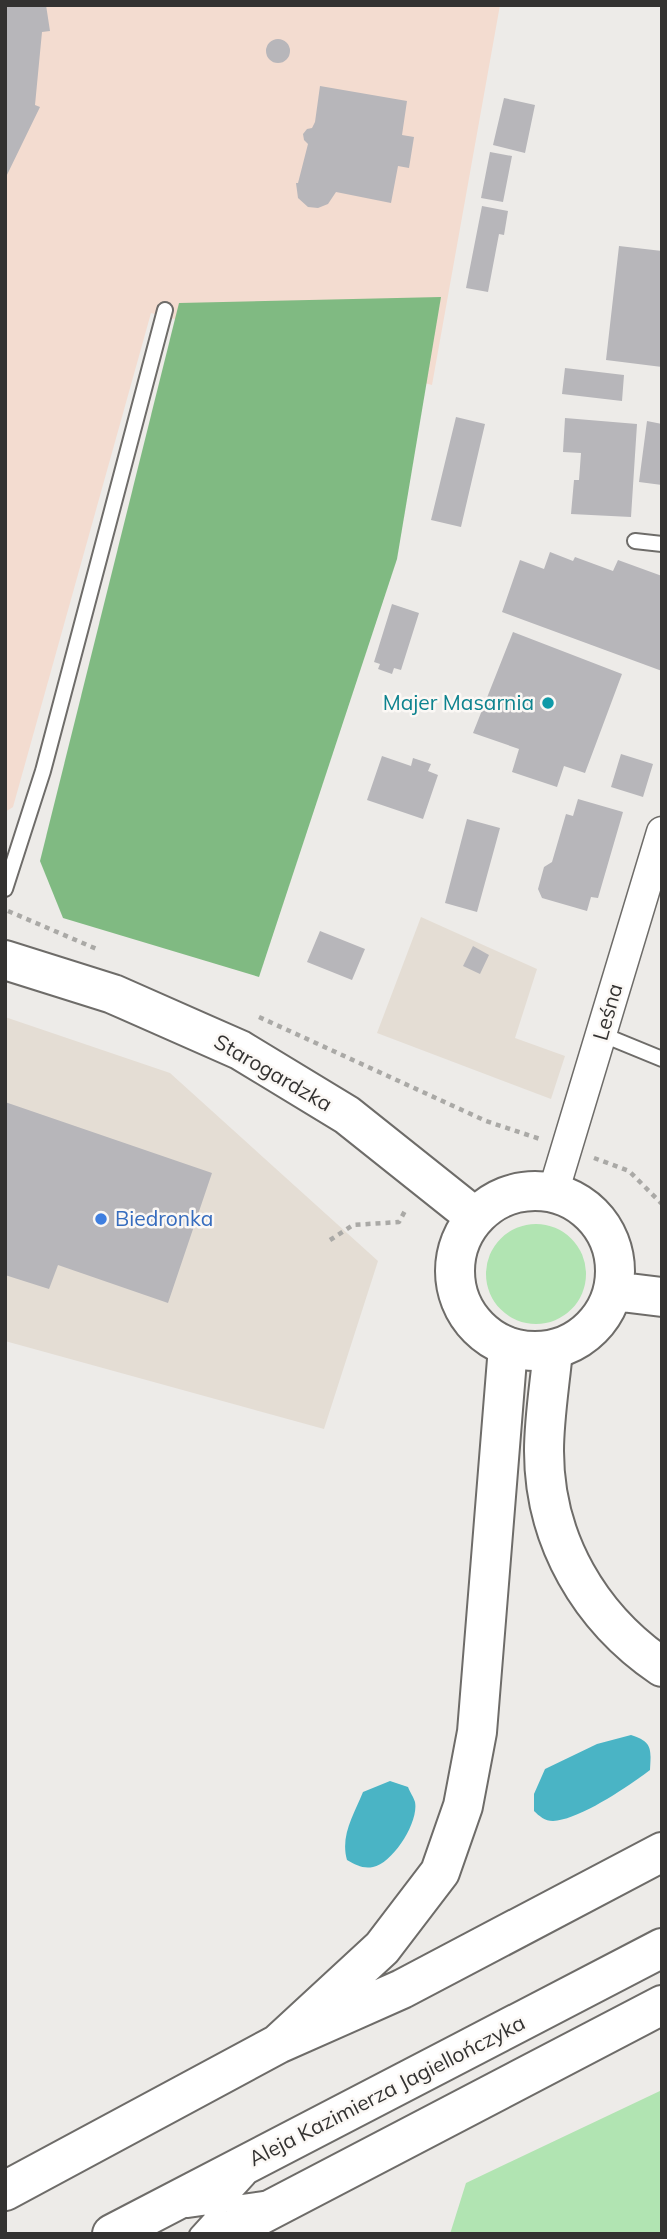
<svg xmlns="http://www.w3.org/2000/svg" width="667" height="2239" viewBox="0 0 667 2239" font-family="Mulish,sans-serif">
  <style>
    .built { fill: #e4ddd4 }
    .industrial { fill: #f3dcd0 }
    .green { fill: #b1e4b2 }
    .forest { fill: #80ba82 }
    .water { fill: #4ab4c5 }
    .building { fill: #b7b6ba }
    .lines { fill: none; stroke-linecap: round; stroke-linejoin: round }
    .service-casing { stroke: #6e6c69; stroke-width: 18 }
    .minor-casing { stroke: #6e6c69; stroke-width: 33 }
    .secondary-casing { stroke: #6e6c69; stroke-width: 42 }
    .motorway-casing { stroke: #6e6c69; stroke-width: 42 }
    .path { stroke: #aaa9a6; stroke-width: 4.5; stroke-dasharray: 5 5; stroke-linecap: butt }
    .service { stroke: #fff; stroke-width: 14 }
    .minor { stroke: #fff; stroke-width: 30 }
    .secondary { stroke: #fff; stroke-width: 38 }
    .motorway { stroke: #fff; stroke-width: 38 }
    .culture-dot { fill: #0f9aa8; stroke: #fbf8f5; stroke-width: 2.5 }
    .shop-dot { fill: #3f7fe0; stroke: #fbf8f5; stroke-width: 2.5 }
    .labels { text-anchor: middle; stroke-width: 5; stroke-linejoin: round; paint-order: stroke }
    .culture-label { font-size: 21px; fill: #0d838f; stroke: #fbf8f5; text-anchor: end }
    .street-label { font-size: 21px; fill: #333231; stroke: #fbf8f5 }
    .shop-label { font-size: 21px; fill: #366cbe; stroke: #fbf8f5; text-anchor: start }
  </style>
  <rect width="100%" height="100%" fill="#edebe8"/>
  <!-- built -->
  <path class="built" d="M 421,917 L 537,969 L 515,1038 L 565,1056 L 551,1099 L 377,1033 Z
    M 5,1017 L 170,1073 L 378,1261 L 324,1429 L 5,1341 Z"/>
  <!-- industrial -->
  <path class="industrial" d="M 5,5 L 500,5 L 432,385 L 151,313 L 13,807 L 5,812 Z"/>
  <!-- green -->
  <path class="green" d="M486 1274a50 50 0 1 1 100 0a50 50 0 1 1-100 0Z
    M 662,2090 L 662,2234 L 450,2234 L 466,2183 Z"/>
  <!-- forest -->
  <path class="forest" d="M 441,297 L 397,559 L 259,977 L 63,918 L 40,861 L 179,303 Z"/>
  <!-- water -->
  <path class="water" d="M 631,1735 C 653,1742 651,1749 650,1770 C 629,1786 579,1820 553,1821 C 545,1821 539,1816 534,1811 L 534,1794 L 545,1769 L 597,1744 Z
    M 390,1781 L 408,1787 C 410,1792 414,1798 415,1802 C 419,1822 393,1863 373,1867 C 363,1869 356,1865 347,1860 C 340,1836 354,1814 363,1792 Z"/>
  <!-- building -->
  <path class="building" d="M 5,5 L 46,5 L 50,31 L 42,32 L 35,105 L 40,107 L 5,179 Z
    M266 51a12 12 0 1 1 24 0a12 12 0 1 1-24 0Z
    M 320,86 L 407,101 L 402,135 L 414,137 L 409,168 L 398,166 L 391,203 L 336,192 L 328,204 L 318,208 L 308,207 L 298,198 L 296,183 L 298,183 L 308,144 L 304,140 L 303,134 L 307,129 L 312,128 L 315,122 Z
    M 504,98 L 535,105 L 525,153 L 493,145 Z
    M 490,152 L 512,156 L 503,202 L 481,198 Z
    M 482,206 L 508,211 L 504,235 L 499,234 L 488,292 L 466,288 Z
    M 619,246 L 662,251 L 662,367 L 606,360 Z
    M 565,368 L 624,375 L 622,401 L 562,394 Z
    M 456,417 L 485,424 L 461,527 L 431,520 Z
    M 565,418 L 637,424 L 631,517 L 571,514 L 574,480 L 579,480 L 581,453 L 563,452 Z
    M 647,421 L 662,424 L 662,485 L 639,482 Z
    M 550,552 L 573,561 L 575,557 L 613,571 L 618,560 L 662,576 L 662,671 L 502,612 L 520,560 L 544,569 Z
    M 392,604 L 419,613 L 401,670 L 394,668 L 392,674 L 378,669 L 380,664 L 374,662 Z
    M 513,632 L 622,674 L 585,773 L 564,766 L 557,787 L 512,772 L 519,749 L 473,733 Z
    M 621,754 L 653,764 L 643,797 L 611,787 Z
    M 382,756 L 411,766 L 413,758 L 431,764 L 428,771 L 438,775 L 423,819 L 367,800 Z
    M 578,799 L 623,812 L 598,898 L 591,897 L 587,911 L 542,898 L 538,889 L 544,867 L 552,862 L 566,814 L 573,816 Z
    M 467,819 L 500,828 L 477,912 L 445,903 Z
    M 320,931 L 365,949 L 352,980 L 307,962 Z
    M 473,946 L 489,955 L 480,974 L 463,966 Z
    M 5,1102 L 212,1173 L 168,1303 L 58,1265 L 49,1289 L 5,1275 Z"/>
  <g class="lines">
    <!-- service casing -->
    <g class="service-casing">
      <path id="service" d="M 635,541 L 662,544
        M 5,889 L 43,771 L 165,310
        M 601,1034 L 662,1059
        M 187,2210 L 264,2199
        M 197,2234 L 248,2178"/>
    </g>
    <!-- minor casing -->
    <g class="minor-casing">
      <path id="minor" d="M 553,1193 L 662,832"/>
    </g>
    <!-- secondary casing -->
    <g class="secondary-casing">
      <path id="secondary" d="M 5,960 L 113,994 L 240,1050 L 347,1115 L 475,1217
        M455 1271a80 80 0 1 1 160 0a80 80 0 1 1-160 0Z
        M 613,1291 L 662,1297"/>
    </g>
    <!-- motorway casing -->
    <g class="motorway-casing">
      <path id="motorway" d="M 553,1350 C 550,1383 544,1418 544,1451 C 544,1540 590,1618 662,1667
        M 278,2044 L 382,1948 L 440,1872 L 463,1806 L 477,1732 L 508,1347
        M 5,2191 L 278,2044 L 402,1989 L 662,1852
        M 112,2234 L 662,1948
        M 224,2234 L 662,2005"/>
    </g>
    <!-- path -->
    <path class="path" d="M 8,911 L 99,950
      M 259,1017 L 486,1121 L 540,1139
      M 594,1158 L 629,1171 L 662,1204
      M 330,1240 L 353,1225 L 399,1222 L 406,1209"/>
    <!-- service -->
    <use href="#service" class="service"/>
    <!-- minor -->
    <use href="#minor" class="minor"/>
    <!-- secondary -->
    <use href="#secondary" class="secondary"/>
    <!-- motorway -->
    <use href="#motorway" class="motorway"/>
  </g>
  <!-- markers -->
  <circle class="culture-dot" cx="548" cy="703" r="7"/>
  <circle class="shop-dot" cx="101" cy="1219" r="7"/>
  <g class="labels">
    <!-- culture labels -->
    <g class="culture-label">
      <text x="534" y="710">Majer Masarnia</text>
    </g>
    <!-- street labels -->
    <g class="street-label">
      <text transform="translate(608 1012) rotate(-74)" y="7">Leśna</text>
      <text transform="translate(273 1073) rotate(30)" y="7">Starogardzka</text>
      <text transform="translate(387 2091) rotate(-27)" y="7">Aleja Kazimierza Jagiellończyka</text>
    </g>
    <!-- shop labels -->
    <g class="shop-label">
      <text x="115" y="1226">Biedronka</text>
    </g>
  </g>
  <!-- border -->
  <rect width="667" height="2239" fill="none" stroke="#333231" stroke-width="14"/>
</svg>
